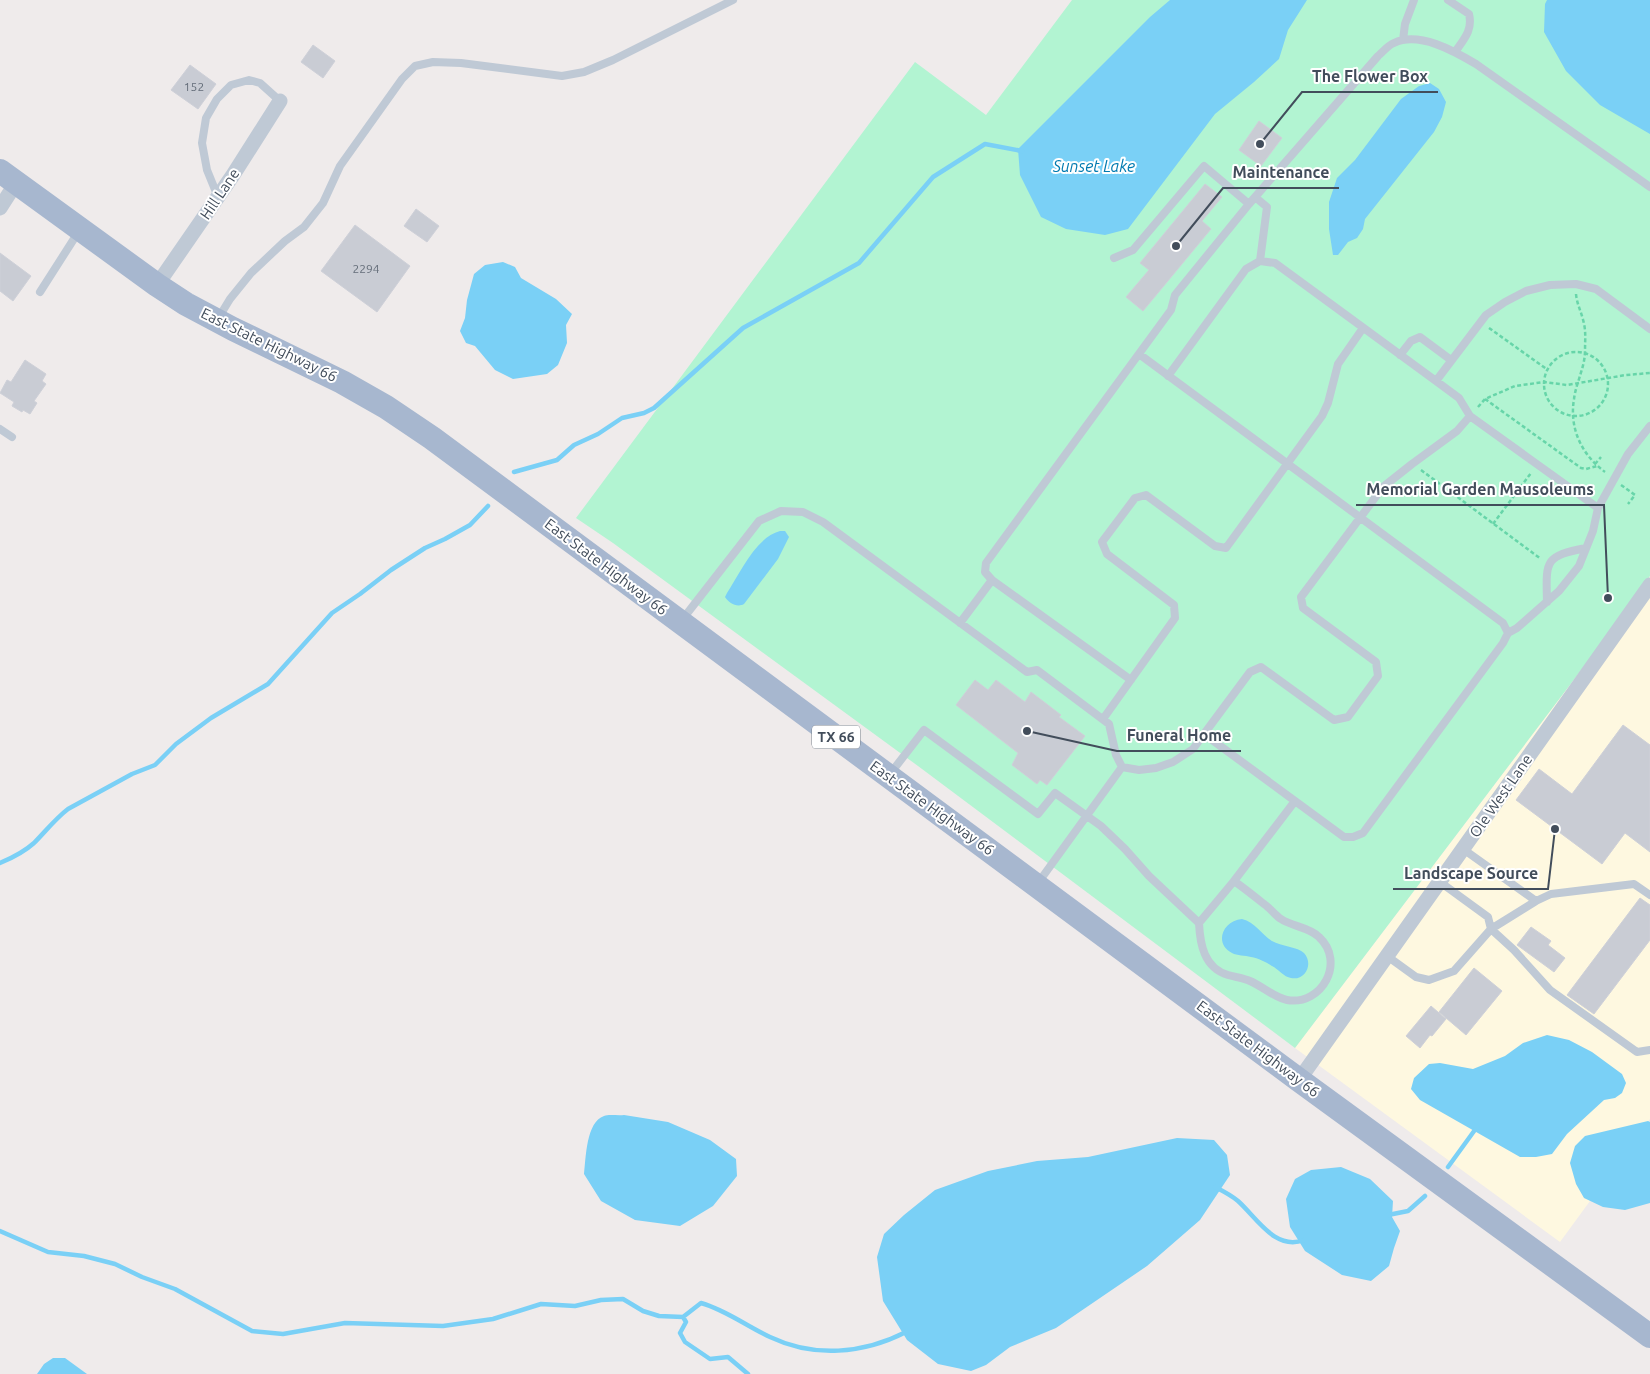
<svg xmlns="http://www.w3.org/2000/svg" width="1650" height="1374" viewBox="0 0 1650 1374" font-family="Ubuntu,sans-serif">
  <style>
    .commercial { fill: #fef8e0 }
    .green { fill: #b2f4d2 }
    .water { fill: #7ad0f6 }
    .lines { fill: none; stroke-linecap: round; stroke-linejoin: round }
    .stream { stroke: #7ad0f6; stroke-width: 4.5 }
    .building { fill: #c9ccd4; stroke: #ced0d8 }
    .path { stroke: #67d5a9; stroke-width: 2.5; stroke-dasharray: 4 2.5; stroke-linecap: butt }
    .service { stroke: #bfc9d5; stroke-width: 8 }
    .minor { stroke: #bfc9d5; stroke-width: 15 }
    .primary { stroke: #a7b7cf; stroke-width: 24 }
    .labels { text-anchor: middle; stroke-width: 4; stroke-linejoin: round; paint-order: stroke }
    .number-label { font-size: 12px; fill: #646d79 }
    .shield { fill: #fff; stroke: #7b828c; stroke-width: 1 }
    .shield-label { font-size: 14px; font-weight: bold; fill: #424d5b }
    .street-label { font-size: 15px; fill: #424d5b; stroke: #fff }
    .water-label { font-size: 16px; font-style: italic; fill: #007ab0; stroke: #fff }
    .leader { fill: none; stroke: #424d5b; stroke-width: 2 }
    .callout-dot { fill: #424d5b; stroke: #fff; stroke-width: 2 }
    .callout-label { font-size: 16px; text-anchor: middle; font-weight: bold; fill: #424d5b; stroke: #fff; stroke-width: 4; stroke-linejoin: round; paint-order: stroke }
  </style>
  <rect width="100%" height="100%" fill="#efebeb"/>
  <!-- commercial -->
  <path class="commercial" d="M 1650,576 L 1650,1119 L 1560,1242 L 1295,1048 L 1585,665 Z"/>
  <!-- green -->
  <path class="green" d="M 1072,0 L 1650,0 L 1650,576 L 1585,665 L 1295,1048 L 918,766 L 613,543 L 576,518 L 915,62 L 986,115 Z"/>
  <!-- water -->
  <path class="water" d="M 1170,0 L 1307,0 L 1288,30 L 1279,59 L 1254,82 L 1215,114 L 1128,229 L 1105,235 L 1066,229 L 1041,217 L 1020,175 L 1018,149 L 1150,17 Z
    M 1547,0 L 1650,0 L 1650,134 L 1600,105 L 1566,71 L 1544,32 L 1545,4 Z
    M 1430,83 L 1439,89 L 1446,102 L 1442,117 L 1434,132 L 1365,219 L 1363,229 L 1357,238 L 1348,242 L 1338,255 L 1333,255 L 1329,229 L 1329,202 L 1337,178 L 1355,160 L 1401,99 L 1419,86 Z
    M 503,262 L 515,267 L 521,278 L 556,299 L 572,314 L 566,325 L 567,343 L 558,365 L 547,374 L 513,379 L 495,370 L 475,346 L 466,343 L 460,331 L 465,318 L 467,300 L 474,274 L 485,265 Z
    M 780,531 L 785,531 L 789,537 L 778,559 L 744,604 C 737,608 729,603 725,597 L 727,593 C 740,573 756,537 780,531 Z
    M 1242,919 C 1255,922 1261,934 1272,941 C 1281,946 1298,947 1304,953 C 1314,964 1305,981 1291,978 C 1284,977 1278,969 1272,966 C 1266,962 1258,958 1251,957 C 1245,955 1237,956 1232,953 C 1214,944 1222,921 1242,919 Z
    M 1547,1035 L 1569,1040 L 1592,1052 L 1622,1074 L 1626,1083 L 1622,1093 L 1615,1098 L 1604,1100 L 1567,1134 L 1552,1154 L 1536,1157 L 1520,1157 L 1420,1100 L 1411,1089 L 1414,1078 L 1429,1064 L 1440,1063 L 1473,1069 L 1505,1056 L 1523,1043 Z
    M 624,1115 L 668,1122 L 710,1140 L 736,1159 L 737,1176 L 713,1206 L 680,1226 L 635,1220 L 601,1201 L 584,1174 C 586,1158 586,1122 604,1116 C 609,1114 618,1116 624,1115 Z
    M 1648,1121 L 1650,1122 L 1650,1203 L 1625,1210 L 1603,1207 L 1584,1198 L 1576,1184 L 1570,1163 L 1575,1146 L 1585,1136 Z
    M 1177,1138 L 1214,1140 L 1227,1155 L 1230,1175 L 1200,1220 L 1147,1266 L 1056,1328 L 1010,1347 L 986,1365 L 971,1371 L 938,1364 L 907,1340 L 883,1301 L 877,1257 L 884,1234 L 904,1215 L 935,1190 L 988,1171 L 1037,1161 L 1088,1157 Z
    M 1341,1167 L 1370,1179 L 1393,1201 L 1392,1217 L 1400,1231 L 1394,1248 L 1389,1266 L 1371,1281 L 1342,1275 L 1305,1251 L 1290,1227 L 1286,1199 L 1295,1179 L 1311,1170 Z
    M 53,1358 L 65,1358 L 87,1374 L 37,1374 L 44,1364 Z"/>
  <g class="lines">
    <!-- stream -->
    <path class="stream" d="M 514,472 L 557,460 L 574,445 L 598,434 L 622,418 L 644,413 L 654,408 L 743,328 L 859,263 L 933,177 L 985,144 L 1022,151
      M 0,863 C 12,858 24,852 34,843 C 45,832 55,819 68,809 L 132,774 L 155,765 L 176,744 L 211,718 L 268,684 L 332,613 L 360,594 L 391,570 L 425,548 L 445,539 L 470,525 L 488,506
      M 1448,1167 L 1477,1127
      M 1215,1187 C 1223,1191 1232,1196 1238,1201 C 1257,1218 1275,1251 1304,1240
      M 1388,1215 L 1408,1211 L 1425,1196
      M 0,1231 L 48,1252 L 84,1256 L 115,1264 L 142,1277 L 175,1289 L 252,1331 L 283,1334 L 345,1323 L 443,1326 L 493,1319 L 541,1304 L 575,1306 L 601,1300 L 623,1299 L 643,1311 L 659,1316 L 683,1317 L 701,1303 C 726,1310 746,1326 770,1337 C 814,1358 863,1354 906,1332
      M 683,1317 L 686,1322 L 680,1333 L 685,1342 L 710,1359 L 728,1357 L 748,1374"/>
  </g>
  <!-- building -->
  <path class="building" d="M 313,45 L 335,61 L 323,78 L 301,62 Z
    M 190,65 L 216,84 L 198,109 L 171,90 Z
    M 1259,121 L 1282,138 L 1261,166 L 1239,150 Z
    M 1205,184 L 1222,197 L 1202,221 L 1211,229 L 1143,311 L 1126,297 L 1149,270 L 1140,263 Z
    M 416,209 L 439,226 L 427,242 L 404,226 Z
    M 355,225 L 410,266 L 377,312 L 321,271 Z
    M 0,253 L 31,276 L 13,301 L 0,291 Z
    M 25,360 L 46,374 L 42,381 L 46,384 L 34,401 L 37,403 L 30,414 L 23,410 L 22,412 L 12,406 L 14,402 L 0,393 L 7,380 L 11,382 Z
    M 975,680 L 988,690 L 996,680 L 1025,702 L 1031,692 L 1061,715 L 1059,717 L 1085,736 L 1047,785 L 1040,780 L 1037,784 L 1012,765 L 1018,753 L 956,705 Z
    M 1623,725 L 1650,745 L 1650,852 L 1625,833 L 1602,864 L 1516,800 L 1539,769 L 1572,794 Z
    M 1640,898 L 1650,905 L 1650,940 L 1594,1014 L 1567,995 Z
    M 1531,927 L 1551,941 L 1548,945 L 1565,958 L 1554,972 L 1517,945 Z
    M 1474,968 L 1502,991 L 1466,1035 L 1439,1012 Z
    M 1431,1006 L 1446,1019 L 1432,1036 L 1430,1035 L 1420,1048 L 1406,1036 Z"/>
  <g class="lines">
    <!-- path -->
    <path class="path" d="M 1576,294 C 1577,305 1582,313 1584,324 C 1586,332 1585,342 1585,351 C 1585,367 1576,383 1574,399 C 1569,429 1582,455 1605,472
      M 1489,328 L 1548,370
      M1544 384a32 32 0 1 1 64 0a32 32 0 1 1-64 0Z
      M 1485,399 L 1581,468 L 1586,469 L 1597,466
      M 1478,407 L 1485,399 L 1515,386 L 1544,382 L 1567,385 L 1626,375 L 1650,373
      M 1595,464 L 1601,457
      M 1421,470 L 1541,559
      M 1621,485 L 1635,495 L 1628,504
      M 1493,524 L 1531,473"/>
    <!-- service -->
    <path class="service" d="M 1448,0 L 1469,14 C 1473,30 1464,39 1455,52
      M 1403,40 L 1405,24 L 1414,0
      M 218,197 L 207,170 L 202,143 L 206,118 L 217,99 L 231,85 L 249,80 L 260,83 L 280,101
      M 1255,197 L 1267,207 L 1260,261
      M 1114,258 L 1133,250 L 1204,166 L 1249,204
      M 40,292 L 79,231
      M 219,317 L 230,299 L 251,273 L 285,241 L 304,227 L 323,203 L 340,166 L 402,79 L 415,66 L 433,62 L 461,63 L 562,76 L 584,72 L 613,60 L 733,0
      M 1139,354 L 1503,623 L 1508,633
      M 1400,355 L 1411,341 L 1420,337 L 1451,360
      M 1168,376 L 1246,269 L 1260,261 L 1275,263 L 1436,381 L 1459,398 L 1470,416 L 1457,431 L 1412,464 L 1383,487 L 1301,597 L 1303,608 L 1376,662 L 1378,676 L 1348,717 L 1334,720 L 1261,667 L 1250,672 L 1204,734 L 1295,801 L 1234,881
      M 1436,381 L 1486,315 L 1505,302 L 1526,291 L 1550,285 L 1576,284 L 1596,289 L 1650,329
      M 1470,416 L 1598,508
      M 0,429 L 12,437
      M 992,580 L 1131,680
      M 1547,602 C 1546,561 1544,556 1586,548
      M 682,620 L 759,521 L 781,511 L 803,512 L 823,522 L 1027,672 L 1037,670 L 1109,724 L 1116,755 L 1122,767 L 1038,883
      M 960,623 L 992,580 L 985,572 L 986,563 L 1171,310 L 1175,295 L 1249,204 L 1378,56 C 1383,52 1388,45 1394,43 C 1419,31 1454,51 1476,64 L 1650,187
      M 1103,719 L 1175,618 L 1174,605 L 1107,554 L 1102,542 L 1135,498 L 1146,495 L 1215,546 L 1226,548 L 1322,416 L 1328,403 L 1338,364 L 1363,328
      M 1122,767 L 1139,770 L 1156,768 L 1173,762 L 1193,749 L 1204,734
      M 890,774 L 924,730 L 1038,814 L 1055,793 L 1101,826 L 1125,849 L 1149,876 L 1199,923 C 1200,944 1204,968 1228,975 C 1235,977 1243,978 1250,981 C 1262,986 1275,998 1287,1000 C 1322,1006 1346,962 1319,937 C 1309,927 1293,927 1281,919 C 1275,915 1270,908 1264,904 C 1254,896 1244,888 1234,881 L 1199,923
      M 1295,801 L 1344,837 L 1353,837 L 1363,833 L 1503,643 L 1508,633 L 1517,628 L 1559,591 L 1579,566 L 1593,531 L 1598,508 L 1628,454 L 1650,426
      M 1463,849 L 1536,901
      M 1650,895 L 1634,884 L 1551,894 L 1536,901 L 1491,929 L 1514,950 L 1550,990 L 1637,1052 L 1650,1050
      M 1387,956 L 1416,977 L 1429,980 L 1454,971 L 1491,929 L 1488,917 L 1440,882"/>
    <!-- minor -->
    <path class="minor" d="M 0,208 L 16,183
      M 157,285 L 233,175 L 280,101
      M 1299,1080 L 1650,585"/>
    <!-- primary -->
    <path class="primary" d="M 0,171 L 157,285 L 186,304 L 233,329 L 342,382 L 386,407 L 432,438 L 1299,1080 L 1650,1336"/>
  </g>
  <g class="labels">
    <!-- number labels -->
    <g class="number-label">
      <text x="194" y="91">152</text>
      <text x="366" y="273">2294</text>
    </g>
    <!-- shield labels -->
    <rect class="shield" x="812" y="725.5" width="48" height="23" rx="4"/>
    <g class="shield-label">
      <text x="836" y="742">TX 66</text>
    </g>
    <!-- street labels -->
    <g class="street-label">
      <text transform="translate(220 194) rotate(-56)" y="5">Hill Lane</text>
      <text transform="translate(269 345) rotate(26)" y="5">East State Highway 66</text>
      <text transform="translate(606 567) rotate(37)" y="5">East State Highway 66</text>
      <text transform="translate(1501 796) rotate(-55)" y="5">Ole West Lane</text>
      <text transform="translate(932 808) rotate(36)" y="5">East State Highway 66</text>
      <text transform="translate(1258 1049) rotate(37)" y="5">East State Highway 66</text>
    </g>
    <!-- water labels -->
    <g class="water-label">
      <text x="1094" y="172">Sunset Lake</text>
    </g>
  </g>
  <!-- callouts -->
  <path class="leader" d="M1260 144L1302 92H1438M1176 246L1223 188H1339M1608 598L1604 505H1356M1027 731L1117 751H1241M1555 829L1548 889H1393"/>
  <g class="callout-dot">
    <circle cx="1260" cy="144" r="5"/>
    <circle cx="1176" cy="246" r="5"/>
    <circle cx="1608" cy="598" r="5"/>
    <circle cx="1027" cy="731" r="5"/>
    <circle cx="1555" cy="829" r="5"/>
  </g>
  <g class="callout-label">
    <text x="1370" y="82">The Flower Box</text>
    <text x="1281" y="178">Maintenance</text>
    <text x="1480" y="495">Memorial Garden Mausoleums</text>
    <text x="1179" y="741">Funeral Home</text>
    <text x="1471" y="879">Landscape Source</text>
  </g>
</svg>
